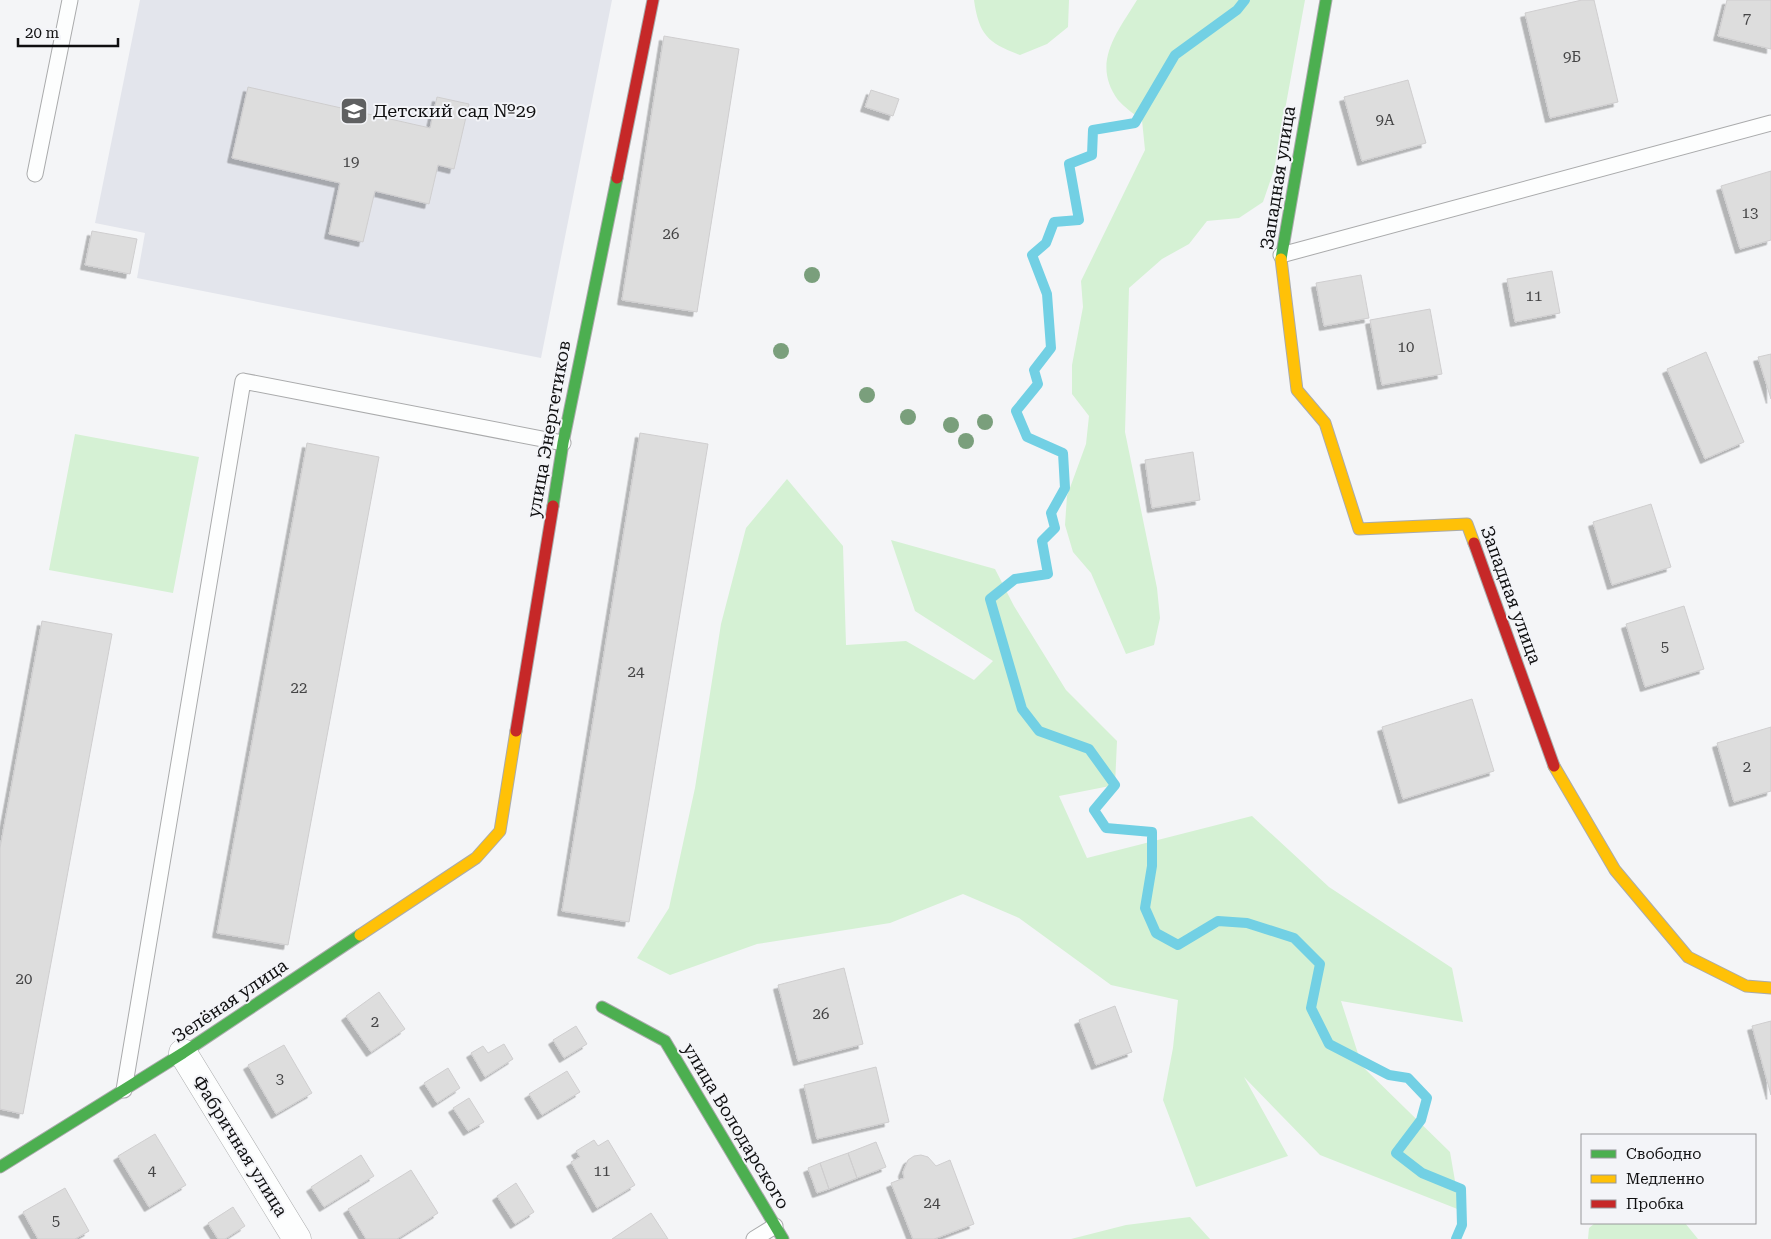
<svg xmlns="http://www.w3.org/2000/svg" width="1771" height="1239" viewBox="0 0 1771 1239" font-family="'Roboto Serif',serif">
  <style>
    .built { fill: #e3e5ec }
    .green { fill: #d5f1d4 }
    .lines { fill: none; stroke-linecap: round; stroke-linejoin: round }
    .stream { stroke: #72d0e4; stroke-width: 10 }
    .building { fill: #ddd; stroke: #cfcecf; filter: url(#shadow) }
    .lane-casing { stroke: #aaabac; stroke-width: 17 }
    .street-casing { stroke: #aaabac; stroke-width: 29 }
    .fast-casing { stroke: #aaabac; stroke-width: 13 }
    .slow-casing { stroke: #aaabac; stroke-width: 13 }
    .jam-casing { stroke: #aaabac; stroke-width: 13 }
    .lane { stroke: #fdfefe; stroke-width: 15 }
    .street { stroke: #fdfefe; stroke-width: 28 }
    .fast { stroke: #4caf50; stroke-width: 11 }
    .slow { stroke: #ffc107; stroke-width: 11 }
    .jam { stroke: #c62828; stroke-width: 11 }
    .tree { fill: #7a9f7c }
    .labels { text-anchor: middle; stroke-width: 4; stroke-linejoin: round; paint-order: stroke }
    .number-label { font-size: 15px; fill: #454546 }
    .poi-label { font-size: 18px; fill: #0f0f10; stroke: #f3f4f8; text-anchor: start }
    .street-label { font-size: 18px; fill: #0f0f10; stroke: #f3f4f8 }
  </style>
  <defs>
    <filter id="shadow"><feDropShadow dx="-4.5" dy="4.5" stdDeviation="0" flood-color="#0004"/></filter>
  </defs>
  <rect width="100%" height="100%" fill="#f4f5f7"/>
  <!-- built -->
  <path class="built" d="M 140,0 L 612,0 L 541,358 L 137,278 L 145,233 L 95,223 Z"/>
  <!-- green -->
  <path class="green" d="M 974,0 L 1069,0 L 1068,27 L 1047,44 L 1020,55 C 988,43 979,35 974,0 Z
    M 1137,0 L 1305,0 L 1274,170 L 1263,202 L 1239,218 L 1207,221 L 1189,244 L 1162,259 L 1129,288 L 1125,432 L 1157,588 L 1160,618 L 1154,645 L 1126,654 L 1091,573 L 1073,552 L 1065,525 L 1067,496 L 1086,444 L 1089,416 L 1072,394 L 1072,365 L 1083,307 L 1081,281 L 1145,150 L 1142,120 C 1134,114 1124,107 1118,100 C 1091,63 1117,33 1137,0 Z
    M 75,434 L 199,457 L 173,593 L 49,570 Z
    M 787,479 L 843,546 L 846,645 L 906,641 L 974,680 L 993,661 L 915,611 L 891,540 L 995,569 L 1014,606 L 1066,690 L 1117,741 L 1115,785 L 1059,796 L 1087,858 L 1252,816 L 1329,887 L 1452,968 L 1463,1022 L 1341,1001 L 1362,1066 L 1450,1152 L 1460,1210 L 1320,1155 L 1244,1077 L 1288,1156 L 1196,1187 L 1163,1100 L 1173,1048 L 1178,1000 L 1111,985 L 1019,918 L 963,894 L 890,923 L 757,944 L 670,975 L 637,958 L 669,908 L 695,788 L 721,624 L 746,528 Z
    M 1190,1217 L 1210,1239 L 1071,1239 L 1126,1225 Z
    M 1595,1223 L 1685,1223 L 1698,1239 L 1588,1239 L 1589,1228 Z"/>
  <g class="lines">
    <!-- stream -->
    <path class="stream" d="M 1245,0 L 1237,10 L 1175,55 L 1135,123 L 1093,130 L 1092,155 L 1069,164 L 1079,220 L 1054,222 L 1046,243 L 1032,255 L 1047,294 L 1051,348 L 1034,370 L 1038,384 L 1016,411 L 1027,437 L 1063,453 L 1065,488 L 1051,513 L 1055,528 L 1042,541 L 1048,574 L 1015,579 L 990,599 L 1022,709 L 1039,731 L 1089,749 L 1115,785 L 1094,810 L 1106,828 L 1152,832 L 1152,866 L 1145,908 L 1156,933 L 1178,945 L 1218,921 L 1247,923 L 1294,938 L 1320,964 L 1311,1008 L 1329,1044 L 1389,1075 L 1408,1078 L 1427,1098 L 1421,1120 L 1396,1153 L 1422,1173 L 1461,1189 L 1462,1225 L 1456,1239"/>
  </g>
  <!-- building -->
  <path class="building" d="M 1582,0 L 1594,0 L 1618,102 L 1550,118 L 1525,13 Z
    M 1727,0 L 1771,0 L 1771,49 L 1718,36 Z
    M 664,36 L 739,49 L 697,312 L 622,300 Z
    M 1408,80 L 1426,143 L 1362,161 L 1344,97 Z
    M 248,87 L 430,128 L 437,97 L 469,104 L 454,169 L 438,165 L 429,204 L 375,191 L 363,242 L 329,234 L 340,183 L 232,158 Z
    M 871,90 L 899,99 L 893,116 L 865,107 Z
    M 1771,171 L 1771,240 L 1740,249 L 1721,186 Z
    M 92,231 L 137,239 L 130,274 L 85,265 Z
    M 1552,271 L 1560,313 L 1515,322 L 1507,279 Z
    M 1361,275 L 1369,318 L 1324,326 L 1316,283 Z
    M 1430,309 L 1442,374 L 1382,385 L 1370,320 Z
    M 1706,352 L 1744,442 L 1705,459 L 1667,369 Z
    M 1771,354 L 1771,399 L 1758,357 Z
    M 640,433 L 708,444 L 629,922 L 562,911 Z
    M 307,443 L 379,457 L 288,945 L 217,933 Z
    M 1193,452 L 1200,500 L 1152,508 L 1145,460 Z
    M 1651,504 L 1671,567 L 1612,585 L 1593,522 Z
    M 1684,606 L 1704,669 L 1645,687 L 1626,624 Z
    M 42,621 L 112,634 L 23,1114 L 0,1109 L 0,848 Z
    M 1472,699 L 1494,771 L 1403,799 L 1382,727 Z
    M 1771,727 L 1771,791 L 1734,802 L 1717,743 Z
    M 844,968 L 863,1044 L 798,1061 L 778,985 Z
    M 379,992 L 405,1029 L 371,1052 L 346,1016 Z
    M 1115,1006 L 1132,1052 L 1096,1065 L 1079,1020 Z
    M 1771,1021 L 1771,1095 L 1752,1026 Z
    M 576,1026 L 587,1044 L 564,1058 L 553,1040 Z
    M 504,1044 L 513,1059 L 485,1077 L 471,1053 L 483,1046 L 488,1053 Z
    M 284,1045 L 312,1093 L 276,1114 L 248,1065 Z
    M 876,1067 L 889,1122 L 817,1139 L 804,1085 Z
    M 448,1068 L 460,1088 L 437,1103 L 424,1083 Z
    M 567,1071 L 580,1092 L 542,1115 L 529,1094 Z
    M 469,1098 L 484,1122 L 468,1131 L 453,1108 Z
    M 155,1134 L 186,1185 L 149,1207 L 118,1156 Z
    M 594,1140 L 598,1146 L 608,1140 L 635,1185 L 597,1208 L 571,1162 L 580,1157 L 576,1151 Z
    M 876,1142 L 886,1167 L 857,1178 L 848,1153 Z
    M 848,1153 L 857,1178 L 829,1189 L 820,1163 Z
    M 361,1155 L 374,1176 L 324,1207 L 311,1187 Z
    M 921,1155 L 928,1157 L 936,1166 L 950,1160 L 974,1224 L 934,1239 L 913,1239 L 891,1183 L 904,1178 L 903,1172 L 908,1160 L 914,1156 Z
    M 820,1163 L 829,1189 L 817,1193 L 808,1168 Z
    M 411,1170 L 438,1213 L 397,1239 L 366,1239 L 348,1209 Z
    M 516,1183 L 534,1212 L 515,1224 L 497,1196 Z
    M 65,1188 L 89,1231 L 75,1239 L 38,1239 L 23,1212 Z
    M 233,1207 L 245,1226 L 225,1239 L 218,1239 L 208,1223 Z
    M 651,1213 L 668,1239 L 612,1239 Z"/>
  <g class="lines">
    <!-- lane casing -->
    <g class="lane-casing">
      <path id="lane" d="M 35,174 L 70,0
        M 1281,255 L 1771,123
        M 124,1090 L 243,381 L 563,443
        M 754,1239 L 775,1226"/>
    </g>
    <!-- street casing -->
    <g class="street-casing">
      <path id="street" d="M 183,1053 L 297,1239"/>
    </g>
    <!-- fast casing -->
    <g class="fast-casing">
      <path id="fast" d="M 1281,259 L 1326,0
        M 553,506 L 563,443 L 617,178
        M 602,1007 L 665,1041 L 783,1239
        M 0,1167 L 183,1053 L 360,935"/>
    </g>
    <!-- slow casing -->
    <g class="slow-casing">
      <path id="slow" d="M 1281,259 L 1297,390 L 1325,423 L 1359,529 L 1467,524 L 1474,543
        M 1554,766 L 1615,870 L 1688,957 L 1746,986 L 1771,988
        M 360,935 L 476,858 L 500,831 L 516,731"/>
    </g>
    <!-- jam casing -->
    <g class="jam-casing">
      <path id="jam" d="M 617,178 L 653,0
        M 1474,543 L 1554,766
        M 516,731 L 553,506"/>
    </g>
    <!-- lane -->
    <use href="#lane" class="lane"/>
    <!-- street -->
    <use href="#street" class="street"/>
    <!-- fast -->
    <use href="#fast" class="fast"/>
    <!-- slow -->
    <use href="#slow" class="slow"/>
    <!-- jam -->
    <use href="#jam" class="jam"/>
  </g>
  <!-- trees -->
  <g class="tree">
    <circle cx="812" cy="275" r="8"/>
    <circle cx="781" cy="351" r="8"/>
    <circle cx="867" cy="395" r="8"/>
    <circle cx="908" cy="417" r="8"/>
    <circle cx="985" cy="422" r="8"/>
    <circle cx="951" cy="425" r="8"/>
    <circle cx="966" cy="441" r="8"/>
  </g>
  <!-- icons -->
  <defs>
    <g id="school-square" transform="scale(1.4375)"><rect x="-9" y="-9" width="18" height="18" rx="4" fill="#5f6061" stroke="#f3f4f8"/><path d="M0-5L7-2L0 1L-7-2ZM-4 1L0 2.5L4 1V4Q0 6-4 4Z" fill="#fff"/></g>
  </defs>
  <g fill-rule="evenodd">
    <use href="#school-square" x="354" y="111"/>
  </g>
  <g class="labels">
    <!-- number labels -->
    <g class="number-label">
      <text x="1747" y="23">7</text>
      <text x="1572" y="62">9Б</text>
      <text x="1385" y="125">9А</text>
      <text x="351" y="167">19</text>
      <text x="1750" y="218">13</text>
      <text x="671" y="239">26</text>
      <text x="1534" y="301">11</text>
      <text x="1406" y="352">10</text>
      <text x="1665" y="652">5</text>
      <text x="636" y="677">24</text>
      <text x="299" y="693">22</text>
      <text x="1747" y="772">2</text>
      <text x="24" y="984">20</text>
      <text x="821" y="1019">26</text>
      <text x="375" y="1027">2</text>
      <text x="280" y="1084">3</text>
      <text x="152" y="1176">4</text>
      <text x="602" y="1176">11</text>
      <text x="932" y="1208">24</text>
      <text x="56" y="1226">5</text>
    </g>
    <!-- poi labels -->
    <g class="poi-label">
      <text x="373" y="117">Детский сад №29</text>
    </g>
    <!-- street labels -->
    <g class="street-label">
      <text transform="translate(1278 178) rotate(-81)" y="6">Западная улица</text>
      <text transform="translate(549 429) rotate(-80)" y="6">улица Энергетиков</text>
      <text transform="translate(1511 595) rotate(70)" y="6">Западная улица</text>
      <text transform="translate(230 1001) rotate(-34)" y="6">Зелёная улица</text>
      <text transform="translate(736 1126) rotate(59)" y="6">улица Володарского</text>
      <text transform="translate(240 1146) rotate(58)" y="6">Фабричная улица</text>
    </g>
  </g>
  <!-- legend -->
  <rect x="1581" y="1134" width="175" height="90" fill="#f3f4f8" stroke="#98989b"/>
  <rect x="1591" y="1150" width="25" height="8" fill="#4caf50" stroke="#98989b"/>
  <text x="1626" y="1159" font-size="15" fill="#0f0f10">Свободно</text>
  <rect x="1591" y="1175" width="25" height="8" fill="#ffc107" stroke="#98989b"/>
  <text x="1626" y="1184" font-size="15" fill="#0f0f10">Медленно</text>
  <rect x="1591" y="1200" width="25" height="8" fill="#c62828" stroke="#98989b"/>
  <text x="1626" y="1209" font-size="15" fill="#0f0f10">Пробка</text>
  <!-- scale -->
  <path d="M18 38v8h100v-8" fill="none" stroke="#0f0f10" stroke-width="2.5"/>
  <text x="25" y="38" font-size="15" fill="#0f0f10" stroke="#f3f4f8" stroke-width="4" paint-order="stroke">20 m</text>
</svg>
